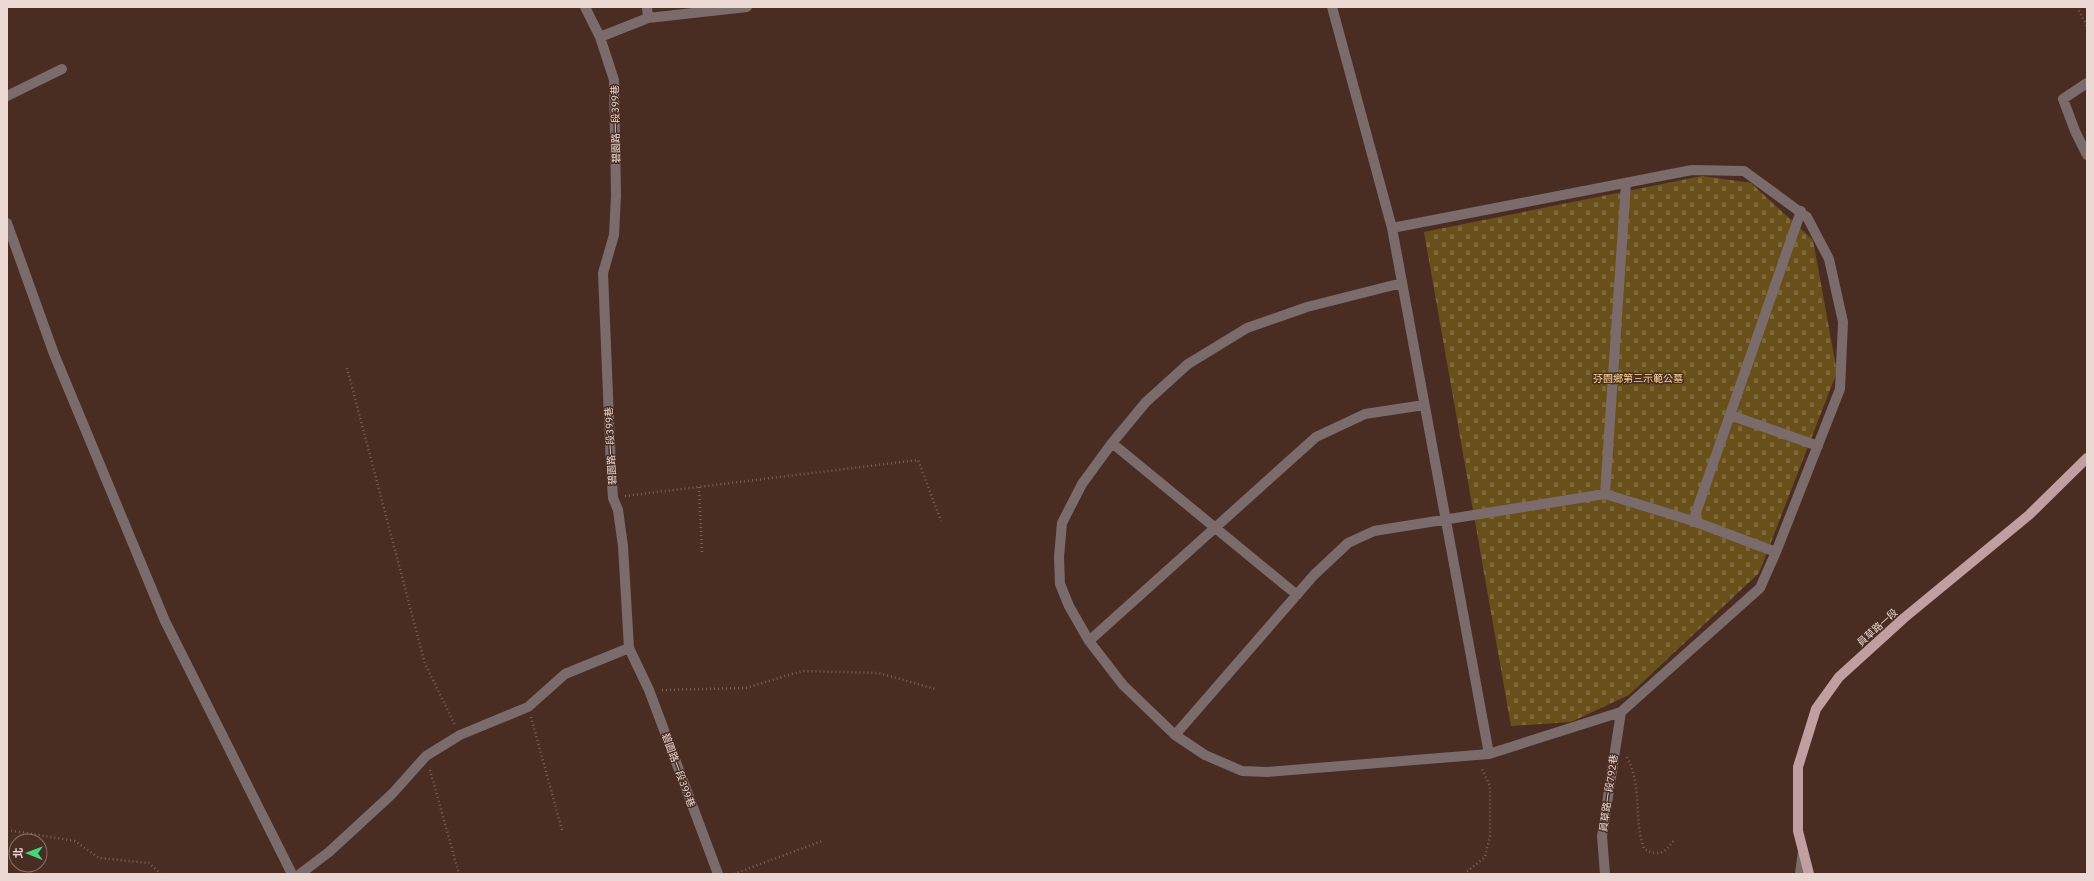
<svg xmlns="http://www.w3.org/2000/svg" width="2094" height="881" viewBox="0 0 2094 881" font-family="'IBM Plex Sans','Noto Sans TC',sans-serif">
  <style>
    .cemetery { fill: url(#cemetery-stones) }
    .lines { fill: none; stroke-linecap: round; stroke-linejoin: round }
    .path { stroke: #7a6158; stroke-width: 2.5; stroke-dasharray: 1 3; stroke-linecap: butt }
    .minor { stroke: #7b6b6b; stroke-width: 10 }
    .major { stroke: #bf9f9f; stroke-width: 10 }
    .labels { text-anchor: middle; stroke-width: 3; stroke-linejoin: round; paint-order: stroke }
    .street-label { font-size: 10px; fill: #ebd8d2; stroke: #492d23 }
    .park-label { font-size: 10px; fill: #ffdc95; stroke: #492d23 }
  </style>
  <defs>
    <pattern id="cemetery-stones" width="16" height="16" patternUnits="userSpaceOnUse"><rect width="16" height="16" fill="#68501a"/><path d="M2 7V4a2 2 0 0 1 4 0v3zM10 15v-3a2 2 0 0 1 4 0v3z" fill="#7e683a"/></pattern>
  </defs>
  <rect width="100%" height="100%" fill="#492d23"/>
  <!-- cemetery -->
  <path class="cemetery" d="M 1702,176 L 1751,183 L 1813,240 L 1837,372 L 1759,573 L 1629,695 L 1571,722 L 1511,726 L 1424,232 Z"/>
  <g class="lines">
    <!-- path -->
    <path class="path" d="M 2077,7 L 2087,26
      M 347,368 L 425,664 L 455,725
      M 699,487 L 702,553
      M 625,496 L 918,460 L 941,521
      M 662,690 L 746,688 L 802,671 L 879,673 L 935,689
      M 531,717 L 562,830
      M 1627,757 C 1643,788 1633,817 1644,849 C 1661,857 1664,853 1675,839
      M 430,770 L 459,874
      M 7,830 L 75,841 L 99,858 L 149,863 L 161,874
      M 734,874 L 822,841
      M 1464,874 L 1485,857 L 1490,836 L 1490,786 L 1481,767"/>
    <!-- minor -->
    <path class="minor" d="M 585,7 L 600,37 L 614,80 L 616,196 L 614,235 L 603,273 L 611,468 L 613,498 L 618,510 L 623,546 L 629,648 L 649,690 L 718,874
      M 647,7 L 648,18
      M 1332,7 L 1392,228 L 1489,754
      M 600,37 L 648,18 L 747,7
      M 2087,83 L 2063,99 L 2075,131 L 2087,155
      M 7,96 L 62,69
      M 7,223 L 54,354 L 165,621 L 292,874
      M 1392,228 L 1692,170 L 1744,171 L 1807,217 L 1829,259 L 1843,322 L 1840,389 L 1776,552 L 1760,588 L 1621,712 L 1489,754 L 1267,772 L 1242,771 L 1205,755 L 1175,735 L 1123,685 L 1089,641 L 1069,606 L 1060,584 L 1059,557 L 1062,523 L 1082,484 L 1112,443 L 1146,402 L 1188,364 L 1247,328 L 1307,307 L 1402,283
      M 1730,415 L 1818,446
      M 1112,443 L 1297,595
      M 1605,494 L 1626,183
      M 1693,521 L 1801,211
      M 1089,641 L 1316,437 L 1365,414 L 1424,405
      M 1175,735 L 1314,575 L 1348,543 L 1374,531 L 1605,494 L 1693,521 L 1776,552
      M 300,874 L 329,852 L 392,794 L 426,756 L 460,735 L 528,707 L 565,674 L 629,648
      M 1605,874 L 1602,836 L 1621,712
      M 1800,874 L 1803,851"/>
    <!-- major -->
    <path class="major" d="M 1809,874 L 1798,831 L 1798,767 L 1816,709 L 1839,677 L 1904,618 L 2029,515 L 2087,458"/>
  </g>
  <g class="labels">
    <!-- street labels -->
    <g class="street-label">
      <text transform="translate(615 124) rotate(-91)" y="4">碧園路一段399巷</text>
      <text transform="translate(610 446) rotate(-93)" y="4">碧園路一段399巷</text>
      <text transform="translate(1877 627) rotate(-42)" y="4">員草路一段</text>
      <text transform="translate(679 770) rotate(70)" y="4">碧園路一段399巷</text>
      <text transform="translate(1608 793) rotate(-82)" y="4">員草路一段792巷</text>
    </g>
    <!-- park labels -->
    <g class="park-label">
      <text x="1638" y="382">芬園鄉第三示範公墓</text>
    </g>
  </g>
  <!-- border -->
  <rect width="2094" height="881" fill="none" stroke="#ebd8d2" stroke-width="16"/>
  <!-- north arrow -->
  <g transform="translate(28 853) rotate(271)"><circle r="19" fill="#492d23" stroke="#8a7169"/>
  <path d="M0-3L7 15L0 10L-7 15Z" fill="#43d77b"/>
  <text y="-6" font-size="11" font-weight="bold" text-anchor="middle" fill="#ebd8d2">北</text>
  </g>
</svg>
